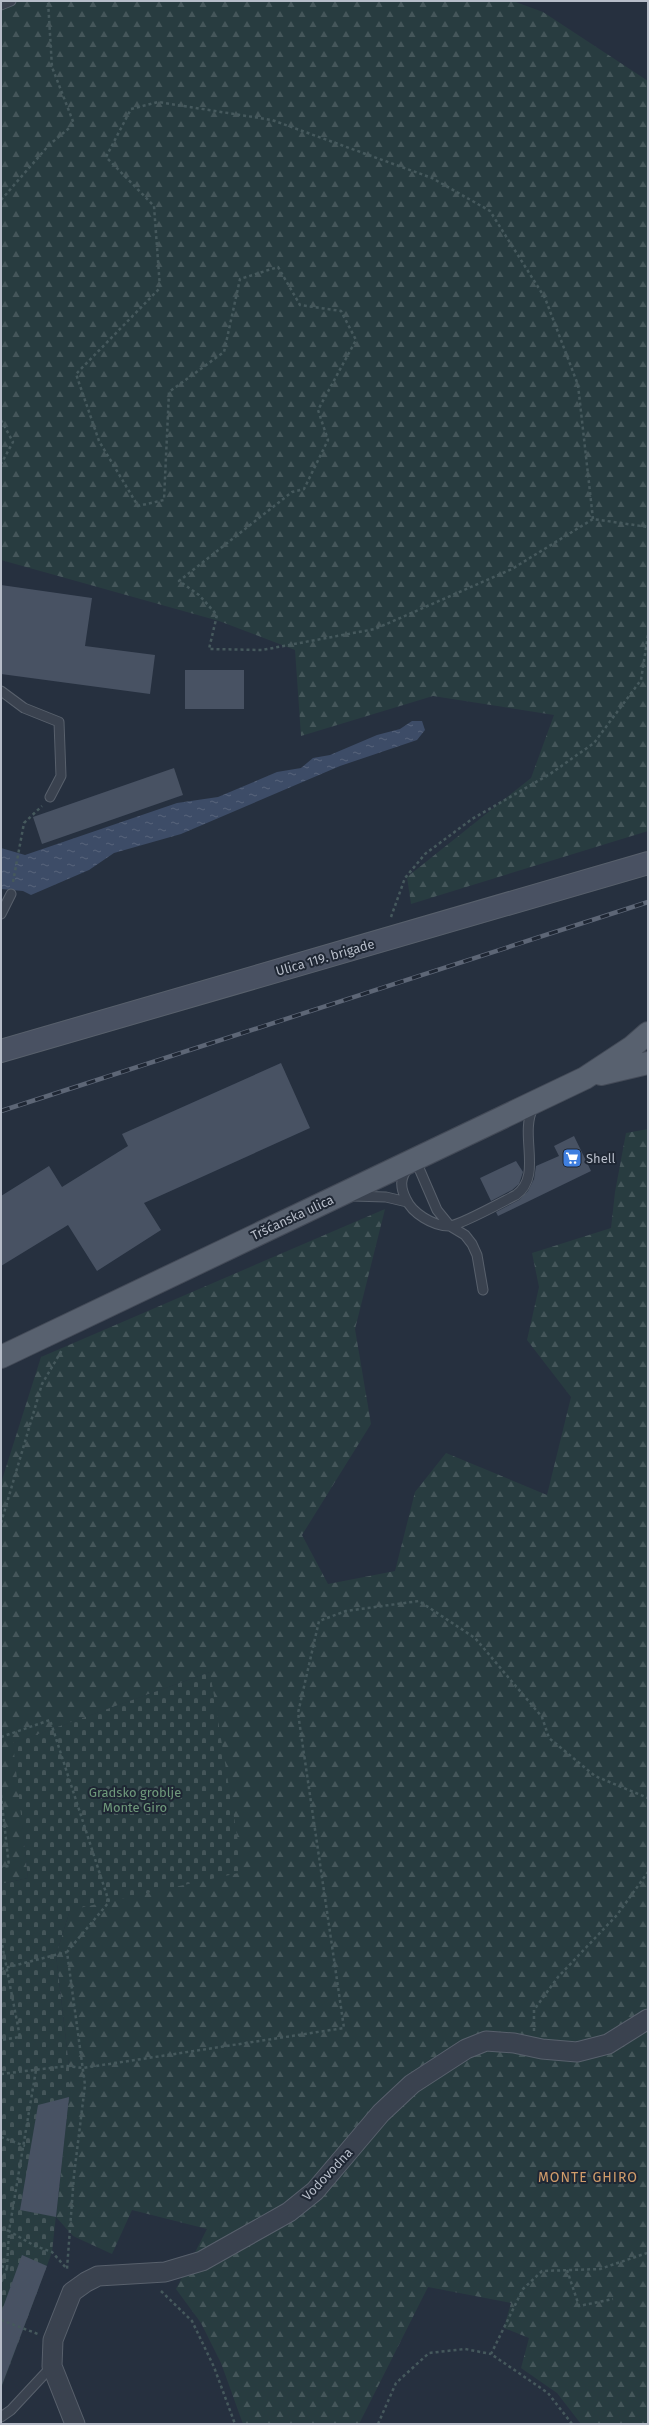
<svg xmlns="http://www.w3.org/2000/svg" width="649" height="2425" viewBox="0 0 649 2425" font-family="'Fira Sans',sans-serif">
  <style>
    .forest { fill: url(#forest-firs) }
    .cemetery { fill: url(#cemetery-stones) }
    .water { fill: url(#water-ripples) }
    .building { fill: #485263 }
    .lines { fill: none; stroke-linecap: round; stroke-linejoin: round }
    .lane-casing { stroke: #58606c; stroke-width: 11 }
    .street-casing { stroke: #58606c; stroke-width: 21 }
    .secondary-casing { stroke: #58606c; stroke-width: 24 }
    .primary-casing { stroke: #444b58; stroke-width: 24 }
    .path { stroke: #46595d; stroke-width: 2.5; stroke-dasharray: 3 3; stroke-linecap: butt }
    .lane { stroke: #3a424f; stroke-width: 9 }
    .street { stroke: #3a424f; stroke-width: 19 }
    .secondary { stroke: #495162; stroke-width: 22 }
    .primary { stroke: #58616f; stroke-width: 22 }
    .rail-casing { stroke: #5d6676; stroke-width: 4.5 }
    .rail { stroke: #1f2734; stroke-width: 3; stroke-dasharray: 9; stroke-linecap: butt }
    .labels { text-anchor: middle; stroke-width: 4; stroke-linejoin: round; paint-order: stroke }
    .street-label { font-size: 13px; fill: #b7bdc9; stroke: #1f2734 }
    .poi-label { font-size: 13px; fill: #b7bdc9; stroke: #1f2734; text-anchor: start }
    .park-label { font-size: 13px; fill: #6f997b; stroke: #1f2734 }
    .neighbourhood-label { font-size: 14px; letter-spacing: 1px; fill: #d19c6a; stroke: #1f2734 }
  </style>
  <defs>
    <pattern id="forest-firs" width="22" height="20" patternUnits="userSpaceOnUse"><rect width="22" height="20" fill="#283c40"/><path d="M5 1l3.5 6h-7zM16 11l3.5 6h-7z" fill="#45565a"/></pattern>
    <pattern id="cemetery-stones" width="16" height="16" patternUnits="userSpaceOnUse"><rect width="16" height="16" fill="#283c40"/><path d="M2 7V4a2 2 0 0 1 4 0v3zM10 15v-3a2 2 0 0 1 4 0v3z" fill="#45565a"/></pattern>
    <pattern id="water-ripples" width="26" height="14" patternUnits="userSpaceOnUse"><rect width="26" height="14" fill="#3d4c67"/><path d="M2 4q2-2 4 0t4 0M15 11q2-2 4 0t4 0" fill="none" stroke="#57647b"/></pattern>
  </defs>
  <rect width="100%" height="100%" fill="#26303f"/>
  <!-- forest -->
  <path class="forest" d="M 1,1 L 513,1 L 543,12 L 648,81 L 648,831 L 411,904 L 407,877 L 531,778 L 554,715 L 433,696 L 301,736 L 295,650 L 219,621 L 1,560 Z
    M 648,1129 L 648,2424 L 581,2424 L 557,2393 L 521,2368 L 529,2338 L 504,2328 L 511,2303 L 428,2287 L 359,2424 L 243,2424 L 221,2363 L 201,2323 L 176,2289 L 207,2229 L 132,2210 L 112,2254 L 73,2236 L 56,2217 L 69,2097 L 69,2066 L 56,1955 L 70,1910 L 210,1672 L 14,1743 L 28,1878 L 1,1884 L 1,1483 L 41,1357 L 385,1209 L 355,1329 L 371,1424 L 302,1535 L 328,1584 L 395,1571 L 415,1492 L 446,1453 L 547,1495 L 571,1397 L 527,1340 L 539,1287 L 532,1253 L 611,1228 L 615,1192 L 626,1133 Z"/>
  <!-- cemetery -->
  <path class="cemetery" d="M 210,1672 L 243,1872 L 70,1910 L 56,1955 L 69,2066 L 69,2097 L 52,2252 L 1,2389 L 1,1884 L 28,1878 L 13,1743 Z"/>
  <!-- water -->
  <path class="water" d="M 412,721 L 422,721 L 425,730 L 417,740 L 340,766 L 181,834 L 114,853 L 89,870 L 31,895 L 23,891 L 1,889 L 1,848 L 25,855 L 177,803 L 218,797 L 277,772 L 301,768 L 313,758 L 330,755 L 377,735 L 400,729 Z"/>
  <!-- building -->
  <path class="building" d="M 1,585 L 92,598 L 85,646 L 155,655 L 150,694 L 1,674 Z
    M 185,670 L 244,670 L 244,709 L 185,709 Z
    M 174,768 L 183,795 L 42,844 L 33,817 Z
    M 281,1063 L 310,1128 L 144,1203 L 161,1230 L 97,1271 L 68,1225 L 1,1266 L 1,1196 L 49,1166 L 62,1187 L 128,1146 L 122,1134 Z
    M 574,1136 L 591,1171 L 498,1216 L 496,1212 L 519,1200 L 528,1191 L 534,1179 L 536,1166 L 559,1156 L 554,1146 Z
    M 516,1161 L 523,1172 L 519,1184 L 512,1190 L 491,1201 L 480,1178 Z
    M 69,2097 L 56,2217 L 20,2210 L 38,2105 Z
    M 22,2255 L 47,2266 L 2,2385 L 1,2313 Z"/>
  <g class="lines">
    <!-- lane casing -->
    <g class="lane-casing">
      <path id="lane" d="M 1,5 L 11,1
        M 1,691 L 24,708 L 59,722 L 61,776 L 50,797
        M 1,914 L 11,894
        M 415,1159 L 437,1210 L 450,1226 L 465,1235 L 472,1244 L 477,1255 L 483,1290
        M 408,1168 C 400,1178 400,1187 406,1199 C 412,1213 433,1226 449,1226 C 459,1226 504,1201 516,1195 C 543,1176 519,1135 533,1108
        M 352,1196 L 386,1197 L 407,1202
        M 1,2417 L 11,2410 L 52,2366"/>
    </g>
    <!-- street casing -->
    <g class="street-casing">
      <path id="street" d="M 75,2424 L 52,2366 L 53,2340 L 72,2292 L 86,2282 L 98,2276 L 165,2272 L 202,2261 L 289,2212 L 315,2191 L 381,2113 L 412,2084 L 466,2049 L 486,2041 L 514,2043 L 542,2049 L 577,2052 L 608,2044 L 648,2019"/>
    </g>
    <!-- secondary casing -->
    <g class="secondary-casing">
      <path id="secondary" d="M 1,1051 L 648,863"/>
    </g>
    <!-- primary casing -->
    <g class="primary-casing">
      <path id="primary" d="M 601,1074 L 648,1063
        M 1,1357 L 585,1078 L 632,1047 L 648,1033"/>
    </g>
    <!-- path -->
    <path class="path" d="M 1,200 L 49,145 L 74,124 L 52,67 L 48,1
      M 1,420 L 13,442 L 1,464
      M 593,519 L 578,385 L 545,298 L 490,211 L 432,178 L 272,120 L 158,102 L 131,109 L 106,157 L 154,206 L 160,288 L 76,374 L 99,441 L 138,506 L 164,500 L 169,392 L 224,352 L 240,279 L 278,267 L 300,305 L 341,311 L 356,340 L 318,410 L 328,440 L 304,489 L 292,492 L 179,581 L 199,595 L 217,615 L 209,649 L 262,650 L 375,629 L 512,569 L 593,519 L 648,527
      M 13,882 L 24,823 L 42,806
      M 391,917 L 405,878 L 425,854 L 472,819 L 550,774 L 594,743 L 641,680 L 648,635
      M 1,1523 L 42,1384 L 62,1350
      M 1,1737 L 50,1720 L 109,1902 L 67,1952
      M 1,1795 L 9,1866 L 1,1867
      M 1,1939 L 20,2037 L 1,2040
      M 1,1969 L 67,1952 L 85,2085 L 74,2175 L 67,2269
      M 534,2031 L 534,2010 L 558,1977 L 617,1915 L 648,1872
      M 1,2074 L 67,2066 L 83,2068 L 344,2028 L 298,1713 L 319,1621 L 346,1611 L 419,1601 L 475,1638 L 542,1717 L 549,1738 L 595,1776 L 648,1798
      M 1,2137 L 25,2146
      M 1,2228 L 9,2231 L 36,2070
      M 1,2266 L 7,2268 L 1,2283
      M 7,2268 L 9,2231 L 35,2246 L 52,2252 L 67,2269
      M 567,2270 L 579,2306 L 613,2299
      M 161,2291 L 192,2321 L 214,2367 L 235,2424
      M 1,2320 L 38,2334
      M 378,2424 L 396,2383 L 429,2353 L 465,2349 L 491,2354
      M 572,2424 L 548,2393 L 491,2354 L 523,2289 L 542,2271 L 600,2269 L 647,2253 L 648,2251"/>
    <!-- lane -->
    <use href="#lane" class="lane"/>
    <!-- street -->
    <use href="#street" class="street"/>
    <!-- secondary -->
    <use href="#secondary" class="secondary"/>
    <!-- primary -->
    <use href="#primary" class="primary"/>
    <!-- rail casing -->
    <g class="rail-casing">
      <path id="rail" d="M 1,1111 L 648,902"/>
    </g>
    <!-- rail -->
    <use href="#rail" class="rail"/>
  </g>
  <!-- icons -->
  <defs>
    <g id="supermarket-square" transform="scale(1)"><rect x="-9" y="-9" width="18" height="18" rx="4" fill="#3f7fe0" stroke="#1f2734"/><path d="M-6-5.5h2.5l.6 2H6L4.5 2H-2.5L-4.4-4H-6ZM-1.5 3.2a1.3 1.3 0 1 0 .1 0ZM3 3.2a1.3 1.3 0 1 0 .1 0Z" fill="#fff"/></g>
  </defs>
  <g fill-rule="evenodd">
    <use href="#supermarket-square" x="572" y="1158"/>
  </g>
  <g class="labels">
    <!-- street labels -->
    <g class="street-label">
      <text transform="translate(325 957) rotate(-16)" y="5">Ulica 119. brigade</text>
      <text transform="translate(292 1217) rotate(-25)" y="5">Tršćanska ulica</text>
      <text transform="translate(327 2174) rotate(-47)" y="5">Vodovodna</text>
    </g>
    <!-- poi labels -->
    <g class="poi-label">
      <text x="586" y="1163">Shell</text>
    </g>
    <!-- park labels -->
    <g class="park-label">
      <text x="135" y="1797">Gradsko groblje<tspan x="135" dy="15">Monte Giro</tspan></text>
    </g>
    <!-- neighbourhood labels -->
    <g class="neighbourhood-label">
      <text x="588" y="2182">MONTE GHIRO</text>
    </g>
  </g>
  <!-- border -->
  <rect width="649" height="2425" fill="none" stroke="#b7bdc9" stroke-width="4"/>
</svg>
